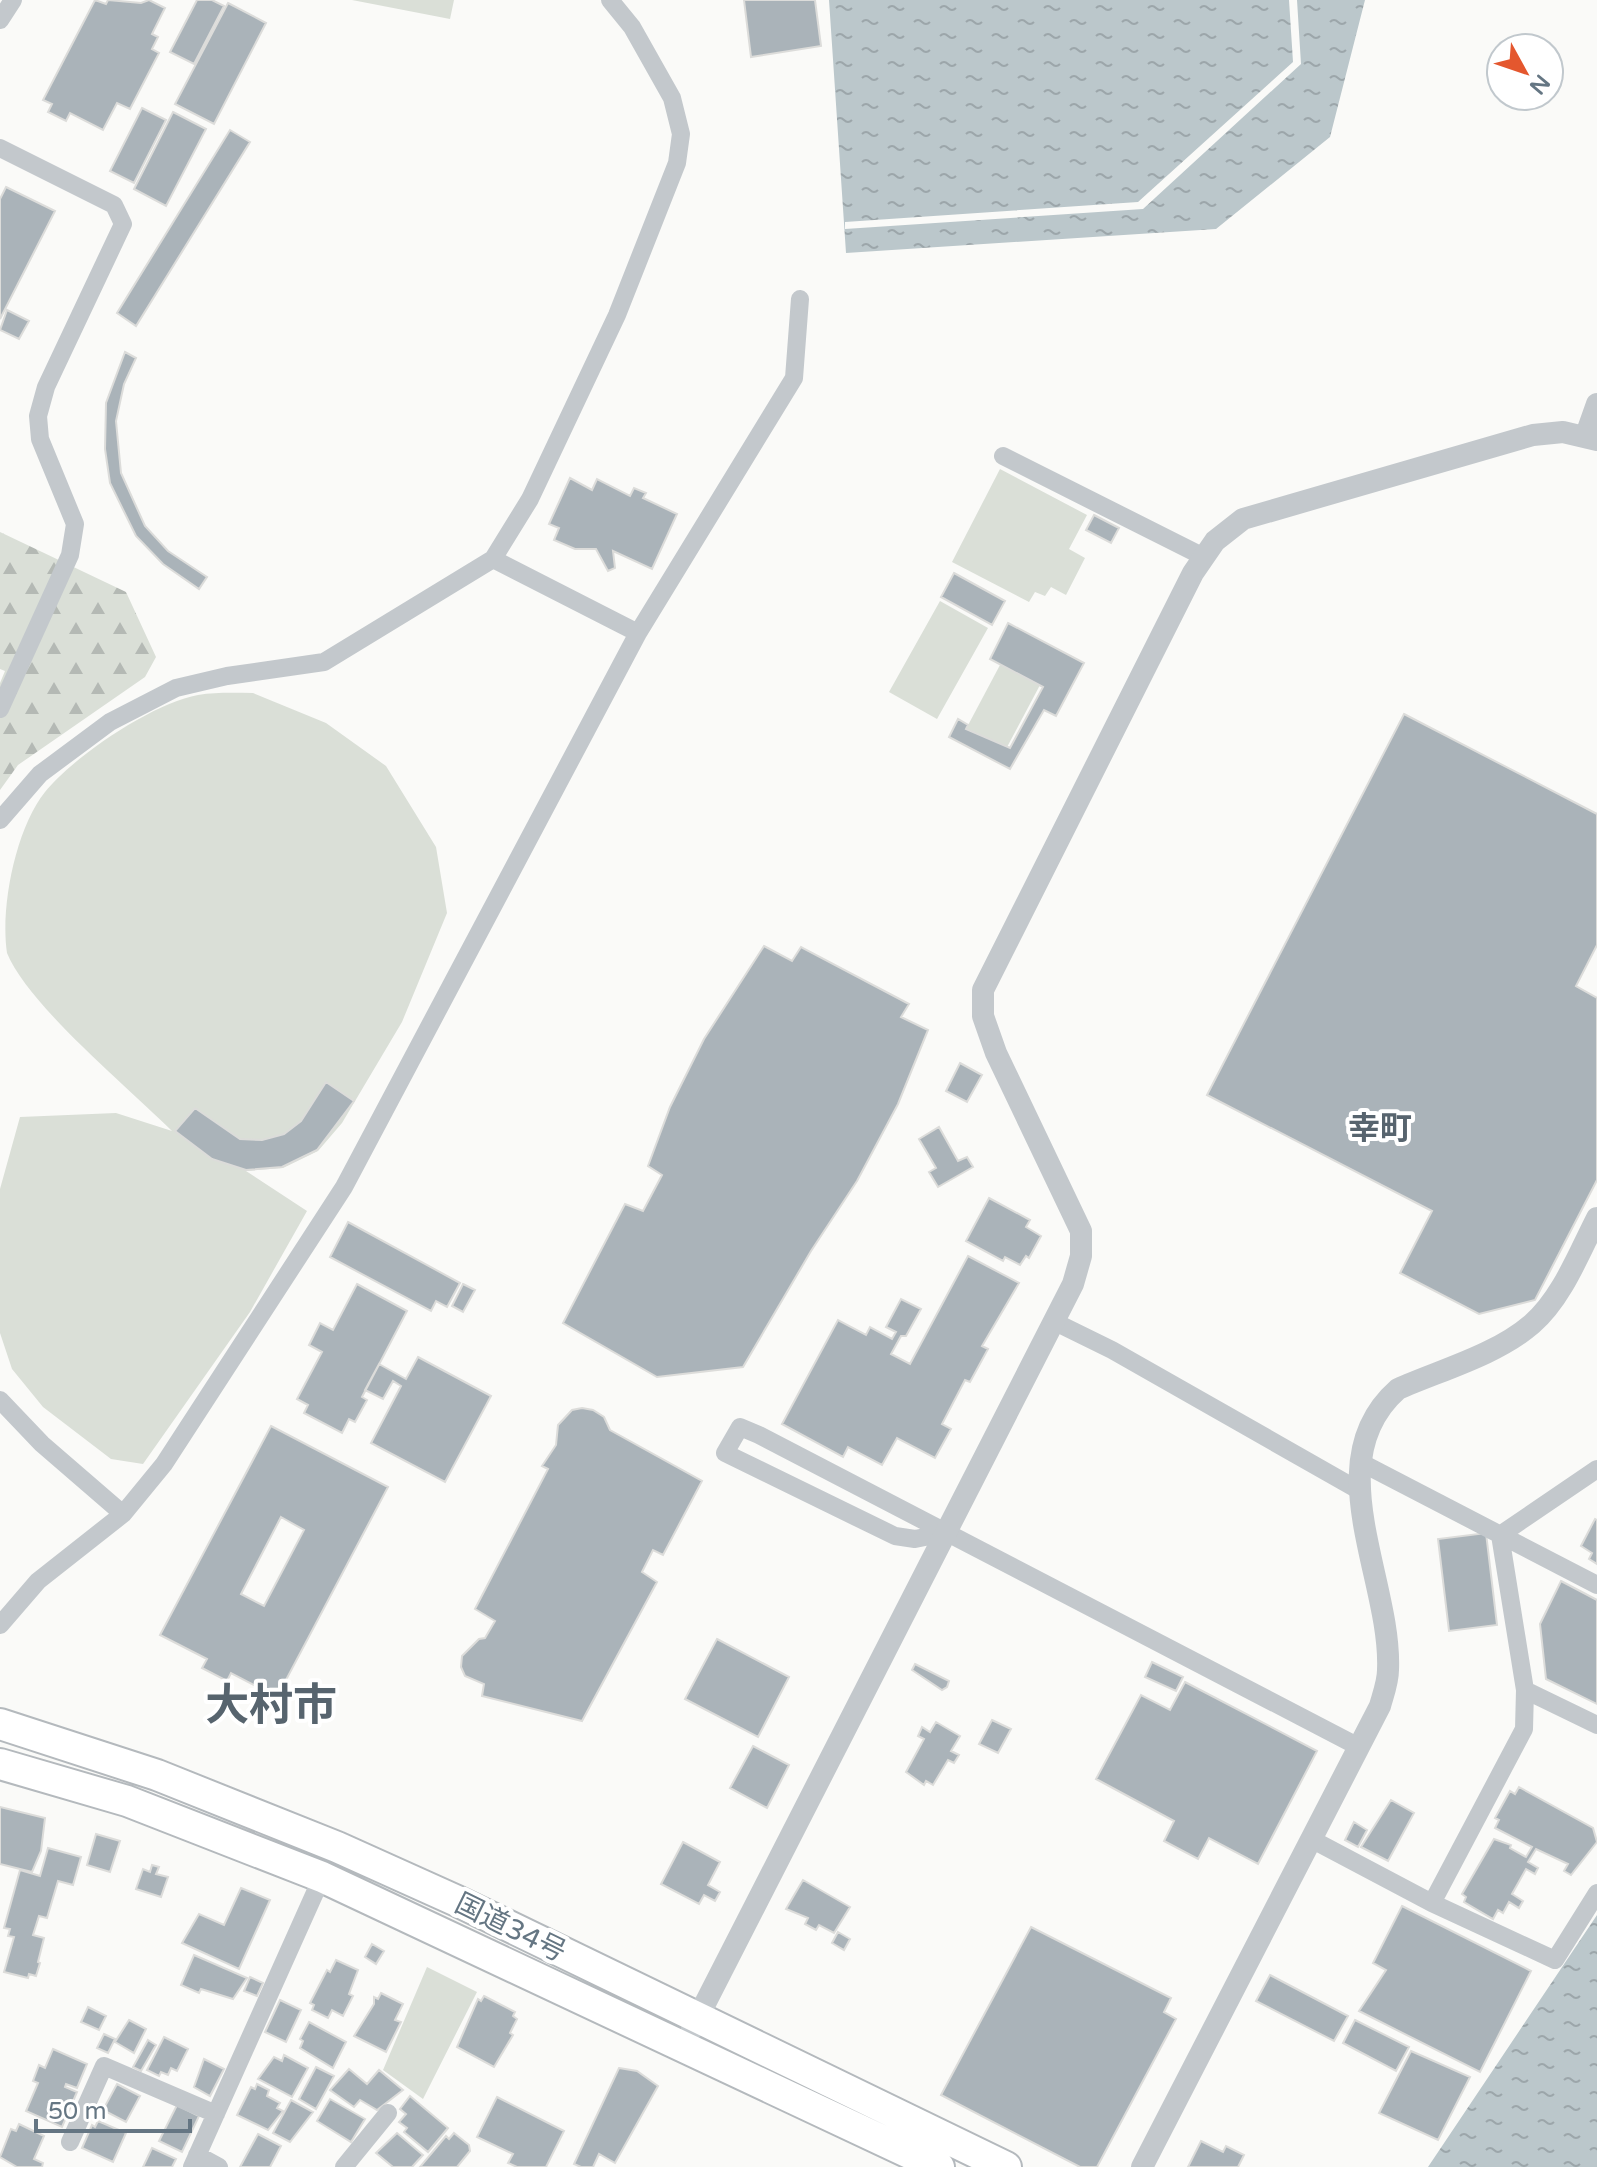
<svg xmlns="http://www.w3.org/2000/svg" width="1597" height="2167" viewBox="0 0 1597 2167" font-family="'Varela Round','Noto Sans JP',sans-serif">
  <style>
    .forest { fill: url(#forest-firs) }
    .pitch { fill: #dadfd7 }
    .water { fill: url(#water-ripples) }
    .pier { fill: #fafaf8 }
    .building { fill: #aab3b9; stroke: #dcdcda; stroke-width: 2; fill-rule: evenodd }
    .lines { fill: none; stroke-linecap: round; stroke-linejoin: round }
    .trunk-casing { stroke: #b4b9bd; stroke-width: 34 }
    .minor { stroke: #c3c8cc; stroke-width: 18 }
    .tertiary { stroke: #c3c8cc; stroke-width: 22 }
    .trunk { stroke: #fff; stroke-width: 30 }
    .labels { text-anchor: middle; stroke-width: 8; stroke-linejoin: round; paint-order: stroke }
    .street-label { font-size: 28px; fill: #657683; stroke: #fff }
    .quarter-label { font-size: 32px; font-weight: bold; fill: #57646e; stroke: #fff }
    .town-label { font-size: 44px; font-weight: bold; fill: #57646e; stroke: #fff }
  </style>
  <defs>
    <pattern id="forest-firs" width="22" height="20" patternUnits="userSpaceOnUse" patternTransform="scale(2)"><rect width="22" height="20" fill="#dadfd7"/><path d="M5 1l3.5 6h-7zM16 11l3.5 6h-7z" fill="#b4b9b4"/></pattern>
    <pattern id="water-ripples" width="26" height="14" patternUnits="userSpaceOnUse" patternTransform="scale(2)"><rect width="26" height="14" fill="#bbc7cb"/><path d="M2 4q2-2 4 0t4 0M15 11q2-2 4 0t4 0" fill="none" stroke="#9ca6aa"/></pattern>
  </defs>
  <rect width="100%" height="100%" fill="#fafaf8"/>
  <!-- forest -->
  <path class="forest" d="M 0,532 L 126,592 L 156,657 L 145,677 L 18,765 L 0,790 L 0,683 L 5,671 L 0,669 Z"/>
  <!-- pitch -->
  <path class="pitch" d="M 352,0 L 454,0 L 450,19 Z
    M 1000,469 L 1087,515 L 1069,549 L 1085,558 L 1066,595 L 1051,587 L 1045,596 L 1035,592 L 1029,602 L 952,562 Z
    M 940,601 L 988,628 L 937,719 L 889,692 Z
    M 1000,665 L 1040,685 L 1006,749 L 966,729 Z
    M 253,693 L 326,723 L 386,766 L 436,847 L 447,913 L 402,1022 L 342,1123 L 318,1151 L 283,1168 L 246,1171 L 307,1211 L 250,1312 L 143,1464 L 111,1459 L 43,1407 L 12,1369 L 0,1333 L 0,1189 L 20,1117 L 116,1113 L 172,1131 C 129,1088 28,1005 7,953 C 0,907 16,828 45,792 C 74,756 153,703 198,695 C 216,692 236,693 253,693 Z
    M 427,1967 L 477,1992 L 423,2099 L 383,2070 Z"/>
  <!-- water -->
  <path class="water" d="M 829,0 L 1365,0 L 1330,137 L 1216,229 L 846,253 Z
    M 1597,1915 L 1597,2167 L 1428,2167 Z"/>
  <!-- pier -->
  <path class="pier" d="M 1289,0 L 1297,0 L 1301,64 L 1143,209 L 845,229 L 845,222 L 1138,202 L 1293,62 Z"/>
  <!-- building -->
  <path class="building" d="M 95,0 L 106,4 L 108,0 L 141,3 L 149,0 L 165,8 L 152,34 L 158,37 L 152,49 L 159,53 L 130,109 L 117,103 L 103,130 L 70,113 L 66,121 L 48,112 L 52,104 L 43,100 Z
    M 197,0 L 212,0 L 224,6 L 194,64 L 170,52 Z
    M 744,0 L 815,0 L 821,46 L 751,57 Z
    M 228,3 L 266,23 L 214,124 L 175,104 Z
    M 142,108 L 166,120 L 134,183 L 110,171 Z
    M 173,112 L 206,129 L 166,206 L 134,189 Z
    M 230,130 L 250,142 L 136,326 L 117,313 Z
    M 6,187 L 55,211 L 0,319 L 0,199 Z
    M 7,310 L 29,321 L 19,339 L 0,330 Z
    M 125,352 L 136,358 L 124,384 L 116,421 L 121,473 L 145,526 L 168,551 L 207,577 L 199,589 L 163,564 L 136,536 L 110,483 L 105,449 L 106,403 Z
    M 570,478 L 592,490 L 597,479 L 630,496 L 634,488 L 646,493 L 643,498 L 677,514 L 652,569 L 613,551 L 615,568 L 608,571 L 596,549 L 575,549 L 554,540 L 559,528 L 549,524 Z
    M 1094,515 L 1119,528 L 1111,543 L 1086,530 Z
    M 954,573 L 1005,601 L 992,625 L 941,597 Z
    M 1008,623 L 1084,663 L 1056,716 L 1044,710 L 1010,769 L 949,737 L 958,719 L 968,725 L 966,729 L 1010,748 L 1043,687 L 990,659 Z
    M 1404,714 L 1597,814 L 1597,945 L 1576,986 L 1597,998 L 1597,1180 L 1535,1300 L 1479,1314 L 1400,1273 L 1432,1211 L 1207,1095 Z
    M 764,946 L 792,961 L 801,947 L 909,1004 L 901,1017 L 928,1030 L 898,1104 L 857,1181 L 811,1251 L 743,1367 L 657,1377 L 563,1323 L 625,1204 L 643,1211 L 662,1175 L 648,1166 L 670,1107 L 704,1039 Z
    M 960,1063 L 982,1075 L 967,1102 L 946,1091 Z
    M 326,1082 L 354,1101 L 317,1150 L 282,1167 L 246,1170 L 212,1159 L 175,1131 L 195,1108 L 240,1139 L 262,1140 L 284,1134 L 301,1121 Z
    M 939,1127 L 958,1161 L 967,1157 L 973,1167 L 938,1187 L 929,1172 L 936,1168 L 919,1139 Z
    M 989,1198 L 1030,1220 L 1026,1227 L 1041,1236 L 1029,1258 L 1026,1256 L 1020,1265 L 1005,1257 L 1003,1261 L 966,1241 Z
    M 348,1222 L 460,1283 L 447,1307 L 436,1301 L 431,1311 L 330,1257 Z
    M 968,1256 L 1019,1283 L 982,1346 L 988,1349 L 970,1382 L 965,1380 L 942,1424 L 951,1429 L 935,1458 L 897,1438 L 882,1465 L 848,1447 L 843,1457 L 782,1424 L 838,1320 L 866,1335 L 870,1327 L 892,1339 L 896,1332 L 886,1327 L 901,1299 L 921,1309 L 906,1336 L 901,1336 L 891,1354 L 910,1364 Z
    M 357,1284 L 407,1311 L 362,1397 L 367,1400 L 355,1422 L 349,1419 L 342,1433 L 304,1413 L 308,1405 L 297,1399 L 322,1352 L 309,1345 L 320,1323 L 333,1330 Z
    M 463,1284 L 475,1290 L 463,1312 L 452,1306 Z
    M 418,1357 L 491,1396 L 445,1482 L 371,1443 L 401,1386 L 393,1381 L 383,1399 L 365,1390 L 379,1364 L 406,1379 Z
    M 582,1408 L 593,1410 L 604,1417 L 610,1430 L 702,1481 L 663,1555 L 653,1550 L 642,1572 L 657,1582 L 582,1721 L 482,1696 L 484,1684 L 465,1676 L 461,1667 L 462,1656 L 479,1639 L 485,1638 L 495,1621 L 475,1609 L 548,1469 L 542,1466 L 556,1445 L 558,1425 L 572,1410 Z
    M 271,1426 L 388,1487 L 277,1697 L 231,1673 L 227,1681 L 202,1668 L 207,1659 L 160,1635 ZM 281,1517 L 304,1530 L 264,1606 L 241,1594 Z
    M 1595,1519 L 1597,1520 L 1597,1564 L 1589,1559 L 1592,1553 L 1581,1546 Z
    M 1486,1533 L 1497,1625 L 1449,1631 L 1438,1539 Z
    M 1561,1581 L 1597,1600 L 1597,1704 L 1546,1679 L 1540,1624 Z
    M 717,1639 L 789,1677 L 758,1737 L 685,1699 Z
    M 1152,1662 L 1183,1677 L 1176,1691 L 1145,1677 Z
    M 915,1664 L 949,1681 L 947,1687 L 942,1690 L 912,1670 Z
    M 1185,1682 L 1317,1751 L 1258,1864 L 1209,1838 L 1198,1859 L 1164,1841 L 1174,1821 L 1096,1779 L 1141,1695 L 1170,1710 Z
    M 992,1720 L 1011,1729 L 998,1753 L 979,1744 Z
    M 936,1722 L 960,1736 L 951,1751 L 959,1755 L 954,1763 L 948,1760 L 933,1785 L 926,1781 L 924,1785 L 906,1772 L 924,1739 L 918,1736 L 922,1727 L 930,1732 Z
    M 753,1746 L 789,1765 L 767,1808 L 730,1788 Z
    M 1519,1787 L 1593,1828 L 1597,1842 L 1571,1875 L 1564,1871 L 1568,1864 L 1536,1849 L 1528,1862 L 1538,1868 L 1535,1874 L 1526,1869 L 1512,1894 L 1523,1901 L 1519,1908 L 1509,1902 L 1503,1913 L 1498,1910 L 1493,1919 L 1464,1902 L 1466,1897 L 1462,1894 L 1494,1839 L 1511,1845 L 1510,1848 L 1526,1857 L 1532,1847 L 1495,1828 L 1499,1820 L 1495,1818 L 1510,1791 L 1515,1794 Z
    M 1391,1800 L 1414,1813 L 1388,1861 L 1361,1847 Z
    M 0,1807 L 45,1818 L 41,1851 L 32,1872 L 0,1864 Z
    M 1354,1822 L 1367,1830 L 1358,1847 L 1345,1840 Z
    M 96,1834 L 120,1841 L 110,1872 L 87,1865 Z
    M 683,1842 L 720,1862 L 708,1885 L 720,1892 L 715,1901 L 704,1895 L 699,1904 L 661,1884 Z
    M 48,1848 L 81,1857 L 73,1885 L 58,1881 L 47,1918 L 39,1916 L 33,1935 L 44,1938 L 38,1962 L 40,1963 L 36,1976 L 29,1974 L 28,1978 L 4,1972 L 14,1937 L 8,1936 L 10,1929 L 4,1928 L 20,1870 L 40,1876 Z
    M 152,1865 L 159,1867 L 156,1874 L 168,1877 L 161,1897 L 136,1889 L 143,1869 L 150,1872 Z
    M 803,1880 L 850,1907 L 834,1933 L 819,1925 L 816,1930 L 805,1924 L 808,1918 L 786,1909 Z
    M 241,1888 L 270,1900 L 239,1969 L 182,1943 L 199,1914 L 224,1925 Z
    M 1402,1906 L 1531,1971 L 1480,2072 L 1359,2011 L 1386,1970 L 1373,1963 Z
    M 1031,1927 L 1171,1998 L 1164,2012 L 1176,2019 L 1097,2167 L 1080,2167 L 941,2095 Z
    M 838,1932 L 850,1939 L 844,1950 L 832,1943 Z
    M 372,1944 L 384,1951 L 376,1964 L 365,1957 Z
    M 194,1955 L 247,1978 L 233,1999 L 201,1989 L 199,1993 L 181,1985 Z
    M 336,1960 L 358,1970 L 349,1994 L 353,1996 L 343,2016 L 332,2010 L 328,2018 L 312,2010 L 314,2005 L 310,2003 L 327,1970 L 330,1972 Z
    M 1270,1975 L 1348,2016 L 1334,2041 L 1256,2001 Z
    M 250,1977 L 263,1983 L 257,1996 L 244,1991 Z
    M 381,1993 L 403,2004 L 395,2020 L 401,2022 L 386,2052 L 354,2036 L 374,2004 L 374,1997 L 378,1999 Z
    M 484,1996 L 515,2012 L 513,2016 L 517,2019 L 510,2033 L 513,2035 L 494,2067 L 457,2047 L 478,1999 L 481,2001 Z
    M 280,2000 L 301,2010 L 286,2042 L 265,2032 Z
    M 88,2007 L 106,2016 L 99,2030 L 81,2022 Z
    M 129,2020 L 146,2029 L 134,2053 L 115,2042 Z
    M 1355,2020 L 1409,2047 L 1396,2071 L 1343,2043 Z
    M 309,2022 L 346,2042 L 333,2068 L 300,2048 L 303,2041 L 300,2039 Z
    M 104,2034 L 115,2039 L 108,2053 L 97,2048 Z
    M 164,2037 L 188,2049 L 177,2071 L 171,2068 L 168,2075 L 161,2072 L 159,2076 L 147,2070 Z
    M 148,2040 L 156,2045 L 141,2071 L 133,2067 Z
    M 53,2049 L 87,2064 L 77,2088 L 66,2084 L 65,2087 L 77,2092 L 62,2127 L 26,2111 L 38,2083 L 33,2081 L 39,2065 L 45,2068 Z
    M 1411,2051 L 1470,2077 L 1438,2140 L 1379,2113 Z
    M 284,2055 L 308,2068 L 292,2097 L 258,2079 L 274,2057 L 282,2061 Z
    M 204,2059 L 224,2069 L 210,2096 L 194,2087 Z
    M 316,2067 L 334,2076 L 316,2109 L 299,2099 Z
    M 619,2068 L 637,2071 L 658,2086 L 615,2163 L 599,2154 L 593,2167 L 581,2167 L 574,2164 Z
    M 349,2069 L 367,2084 L 379,2070 L 403,2090 L 377,2110 L 360,2100 L 354,2107 L 330,2090 Z
    M 117,2084 L 140,2096 L 126,2122 L 103,2110 Z
    M 257,2084 L 269,2090 L 267,2096 L 280,2103 L 277,2108 L 283,2111 L 268,2130 L 237,2115 L 251,2087 L 255,2089 Z
    M 410,2096 L 448,2128 L 428,2152 L 404,2132 L 407,2128 L 399,2122 L 406,2114 L 400,2109 Z
    M 497,2097 L 564,2131 L 546,2167 L 517,2167 L 508,2163 L 513,2154 L 477,2137 Z
    M 330,2099 L 365,2119 L 351,2142 L 317,2121 Z
    M 291,2100 L 313,2112 L 290,2142 L 273,2133 Z
    M 177,2105 L 199,2116 L 182,2152 L 159,2141 Z
    M 98,2121 L 126,2133 L 113,2162 L 82,2148 L 92,2125 L 95,2127 Z
    M 19,2124 L 44,2136 L 34,2159 L 43,2163 L 42,2167 L 17,2167 L 0,2157 L 11,2129 L 16,2131 Z
    M 397,2133 L 423,2155 L 412,2167 L 393,2167 L 376,2153 Z
    M 454,2133 L 469,2145 L 470,2151 L 457,2167 L 420,2167 L 446,2136 L 449,2139 Z
    M 258,2134 L 281,2146 L 270,2167 L 240,2167 Z
    M 1201,2141 L 1223,2152 L 1226,2146 L 1244,2155 L 1238,2167 L 1188,2167 Z
    M 152,2148 L 176,2159 L 172,2167 L 143,2167 Z"/>
  <g class="lines">
    <!-- trunk casing -->
    <g class="trunk-casing">
      <path id="trunk" d="M 0,1724 L 157,1775 L 337,1847 L 457,1901 L 1006,2167
        M 0,1764 L 127,1801 L 322,1877 L 939,2167"/>
    </g>
    <!-- minor -->
    <path class="minor" d="M 0,20 L 13,0
      M 0,148 L 114,205 L 123,224 L 46,387 L 38,416 L 40,439 L 75,524 L 70,555 L 0,709
      M 1003,456 L 1204,557
      M 638,633 L 794,378 L 800,299
      M 0,820 L 40,774 L 110,722 L 176,688 L 227,676 L 324,662 L 493,559 L 530,499 L 617,315 L 677,163 L 681,134 L 672,98 L 632,27 L 610,0
      M 1055,1322 L 1112,1350 L 1360,1491
      M 0,1400 L 42,1444 L 123,1514
      M 1360,1462 L 1597,1585
      M 945,1533 L 915,1539 L 895,1536 L 725,1453 L 740,1427 L 759,1435 L 1359,1747
      M 1500,1535 L 1597,1469
      M 0,1625 L 38,1581 L 123,1514 L 164,1464 L 344,1187 L 638,633 L 493,559
      M 1525,1690 L 1597,1725
      M 1311,1839 L 1432,1903 L 1555,1960 L 1597,1893
      M 1432,1903 L 1524,1729 L 1525,1690 L 1500,1535
      M 70,2142 L 104,2066 L 216,2114
      M 197,2155 L 219,2167
      M 192,2167 L 322,1877
      M 344,2167 L 388,2113"/>
    <!-- tertiary -->
    <path class="tertiary" d="M 1586,435 L 1597,404
      M 692,2029 L 1073,1284 L 1081,1256 L 1081,1231 L 996,1053 L 983,1016 L 983,990 L 1193,573 L 1215,541 L 1243,519 L 1533,435 L 1563,432 L 1597,440
      M 1142,2167 L 1380,1706 C 1383,1695 1388,1682 1388,1670 C 1392,1580 1316,1461 1398,1389 C 1441,1370 1496,1355 1532,1324 C 1562,1298 1579,1253 1597,1218"/>
    <!-- trunk -->
    <use href="#trunk" class="trunk"/>
  </g>
  <g class="labels">
    <!-- street labels -->
    <g class="street-label">
      <text transform="translate(511 1927) rotate(26)" y="10">国道34号</text>
    </g>
    <!-- quarter labels -->
    <g class="quarter-label">
      <text x="1380" y="1139">幸町</text>
    </g>
    <!-- town labels -->
    <g class="town-label">
      <text x="271" y="1720">大村市</text>
    </g>
  </g>
  <!-- north arrow -->
  <g transform="translate(1525 72) rotate(130)"><circle r="38" fill="#ffffff" stroke="#c1c8cd" stroke-width="2"/>
  <path d="M0-6L14 30L0 20L-14 30Z" fill="#e4572e"/>
  <text y="-12" font-size="22" font-weight="bold" text-anchor="middle" fill="#657683">N</text>
  </g>
  <!-- scale -->
  <path d="M36 2119v12h154v-12" fill="none" stroke="#657683" stroke-width="4"/>
  <text x="48" y="2119" font-size="24" fill="#657683" stroke="#ffffff" stroke-width="6" paint-order="stroke">50 m</text>
</svg>
